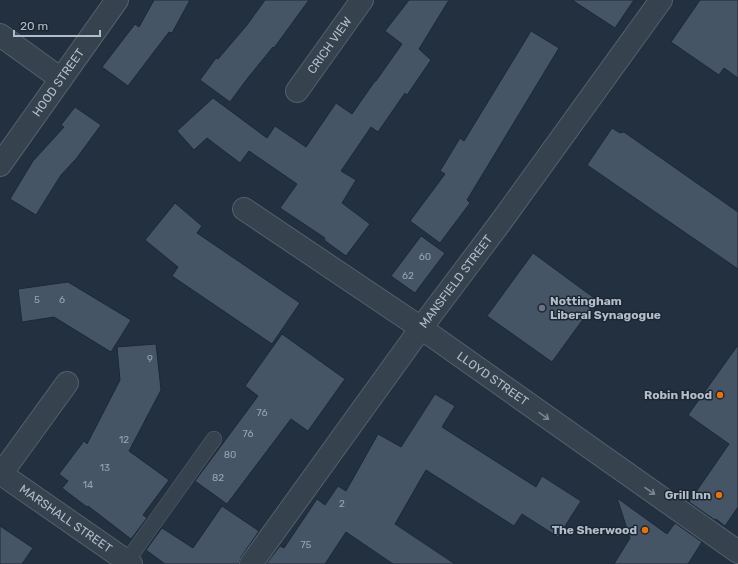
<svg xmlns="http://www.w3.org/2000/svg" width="738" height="564" viewBox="0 0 738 564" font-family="Rubik,sans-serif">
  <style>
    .building { fill: #465566; stroke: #1e2936 }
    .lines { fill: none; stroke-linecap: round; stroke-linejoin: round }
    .lane-casing { stroke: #55606d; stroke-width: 16 }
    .street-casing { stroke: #55606d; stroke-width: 24 }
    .lane { stroke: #37424f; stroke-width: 15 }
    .street { stroke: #37424f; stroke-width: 22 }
    .oneway { stroke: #7b8693 }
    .worship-dot { fill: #6b7280; stroke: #1c2734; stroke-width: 1.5 }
    .food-dot { fill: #e8710a; stroke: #1c2734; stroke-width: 1.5 }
    .labels { text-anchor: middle; stroke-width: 3; stroke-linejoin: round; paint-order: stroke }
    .number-label { font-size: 10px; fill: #98a3b1 }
    .street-label { font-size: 12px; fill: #b3bdca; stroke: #1c2734 }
    .poi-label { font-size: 12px; font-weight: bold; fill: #b3bdca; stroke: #1c2734; text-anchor: end }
  </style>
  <rect width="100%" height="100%" fill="#23303f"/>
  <!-- building -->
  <path class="building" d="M 154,0 L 190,0 L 172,33 L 169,32 L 128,86 L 102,67 L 135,24 L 139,27 Z
    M 265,0 L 309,0 L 274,48 L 273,47 L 247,79 L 230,102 L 200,80 L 216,58 L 218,59 L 247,25 Z
    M 409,0 L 449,0 L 419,49 L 431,60 L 407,95 L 405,93 L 378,132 L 371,127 L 341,171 L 356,180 L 342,203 L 370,224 L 346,256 L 324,240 L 325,238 L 280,208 L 297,184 L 249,151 L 240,163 L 207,138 L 194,150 L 177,131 L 213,98 L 267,138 L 275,126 L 306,147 L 336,103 L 352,114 L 375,81 L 376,81 L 402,44 L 385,31 Z
    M 572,0 L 634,0 L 615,28 Z
    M 700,0 L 738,0 L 738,78 L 724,68 L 719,75 L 671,42 Z
    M 531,31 L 559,48 L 467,200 L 470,203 L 440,243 L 410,221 L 445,174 L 440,171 L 460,138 L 464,141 Z
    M 75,107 L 101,125 L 76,159 L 61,175 L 36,215 L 10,199 L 33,161 L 64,127 L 61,125 Z
    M 612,128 L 620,133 L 624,132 L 738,212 L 738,269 L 587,165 Z
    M 175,203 L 202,226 L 197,233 L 300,303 L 272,344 L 172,276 L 178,267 L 145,240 Z
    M 421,236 L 445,253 L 415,293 L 391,276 Z
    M 533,253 L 597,300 L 552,362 L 487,316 Z
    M 68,282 L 131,320 L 111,352 L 54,317 L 22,322 L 18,289 Z
    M 282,334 L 345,379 L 308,431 L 291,419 L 227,504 L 195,481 L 258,396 L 245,386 Z
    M 156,344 L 161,390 L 129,451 L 169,480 L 143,515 L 147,518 L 131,539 L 88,506 L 87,507 L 62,488 L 68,481 L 59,474 L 84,441 L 87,444 L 120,380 L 117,347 Z
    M 738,345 L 738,507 L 725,526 L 716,519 L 715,520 L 689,502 L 729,444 L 688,415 Z
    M 435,394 L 455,406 L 442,427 L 536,487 L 542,476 L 581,501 L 558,537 L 522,514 L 514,526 L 426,470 L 395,524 L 455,564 L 393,564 L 346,532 L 325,564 L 266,564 L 280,546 L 284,548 L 317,499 L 325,505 L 338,486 L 346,491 L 378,434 L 401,447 Z
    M 617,498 L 667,534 L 675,523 L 702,542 L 688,564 L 614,564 L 630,538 Z
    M 222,506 L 259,531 L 241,557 L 239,564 L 165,564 L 146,550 L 162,528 L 193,548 Z
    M 0,526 L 33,548 L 22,564 L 0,564 Z"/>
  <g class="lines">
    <!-- lane casing -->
    <g class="lane-casing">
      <path id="lane" d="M 127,561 L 214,439"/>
    </g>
    <!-- street casing -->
    <g class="street-casing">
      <g id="street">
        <path d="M 0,35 L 61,79"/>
        <path id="s1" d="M 297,91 L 362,0"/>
        <path id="s2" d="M 0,165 L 117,0"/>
        <path id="s3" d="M 244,209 L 421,328 L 738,552"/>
        <path id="s4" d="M 0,473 L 131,564"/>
        <path d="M 1,474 L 67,383"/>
        <path id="s5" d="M 251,564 L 421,328 L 500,223 L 661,0"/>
      </g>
    </g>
    <!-- lane -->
    <use href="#lane" class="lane"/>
    <!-- street -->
    <use href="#street" class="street"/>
  </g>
  <!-- one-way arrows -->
  <defs><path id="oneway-shaft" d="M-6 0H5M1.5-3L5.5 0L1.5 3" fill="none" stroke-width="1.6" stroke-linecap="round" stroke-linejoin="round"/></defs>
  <g class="oneway">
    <use href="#oneway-shaft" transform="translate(544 416) rotate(35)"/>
    <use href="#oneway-shaft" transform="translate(650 491) rotate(35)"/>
  </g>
  <!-- markers -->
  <circle class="worship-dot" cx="542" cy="308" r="4"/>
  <g class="food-dot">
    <circle cx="720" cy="395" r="4"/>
    <circle cx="719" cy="495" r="4"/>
    <circle cx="645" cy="530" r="4"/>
  </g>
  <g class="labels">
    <!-- number labels -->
    <g class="number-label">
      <text x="425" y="260">60</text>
      <text x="408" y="279">62</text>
      <text x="37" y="303">5</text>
      <text x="62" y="303">6</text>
      <text x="150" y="362">9</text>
      <text x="262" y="416">76</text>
      <text x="248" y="437">76</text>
      <text x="124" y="443">12</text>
      <text x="230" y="458">80</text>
      <text x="105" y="471">13</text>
      <text x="218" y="481">82</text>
      <text x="88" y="488">14</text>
      <text x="342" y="507">2</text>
      <text x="306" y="548">75</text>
    </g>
    <!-- street labels -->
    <g class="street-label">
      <text dy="4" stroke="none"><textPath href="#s1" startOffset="56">CRICH VIEW</textPath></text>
      <text dy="4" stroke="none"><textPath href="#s2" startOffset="101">HOOD STREET</textPath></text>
      <text dy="4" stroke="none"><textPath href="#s5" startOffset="349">MANSFIELD STREET</textPath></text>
      <text dy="4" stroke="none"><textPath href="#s3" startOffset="301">LLOYD STREET</textPath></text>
      <text dy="4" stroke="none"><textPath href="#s4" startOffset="80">MARSHALL STREET</textPath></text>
    </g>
    <!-- poi labels -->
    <g class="poi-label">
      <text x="550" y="305" text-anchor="start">Nottingham<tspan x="550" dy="14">Liberal Synagogue</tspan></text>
      <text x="712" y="399">Robin Hood</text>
      <text x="711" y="499">Grill Inn</text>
      <text x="637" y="534">The Sherwood</text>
    </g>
  </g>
  <!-- scale -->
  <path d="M14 30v6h86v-6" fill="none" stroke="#b3bdca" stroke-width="2"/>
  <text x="20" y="30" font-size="12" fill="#b3bdca" stroke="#1c2734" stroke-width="3" paint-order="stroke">20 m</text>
</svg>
